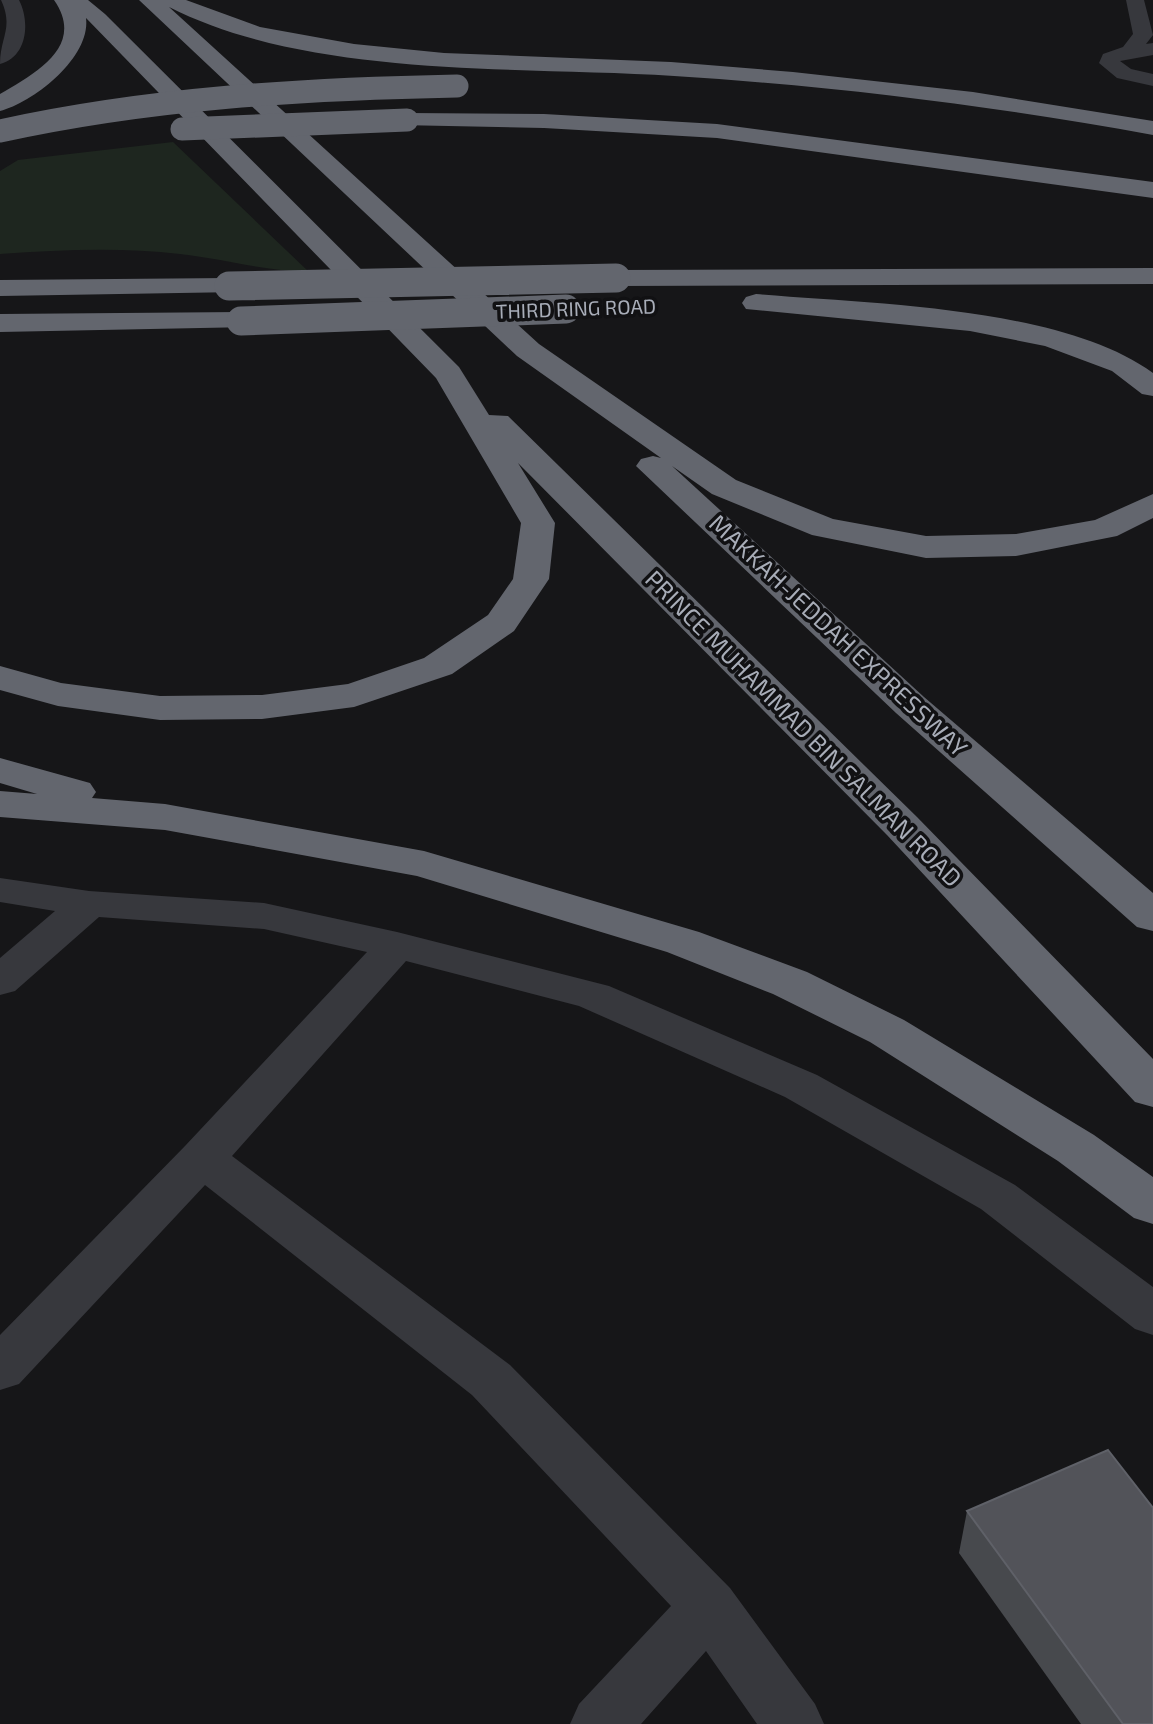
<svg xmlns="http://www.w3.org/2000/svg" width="1153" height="1724" viewBox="0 0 1153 1724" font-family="'Exo 2',sans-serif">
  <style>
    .green { fill: #1e261f }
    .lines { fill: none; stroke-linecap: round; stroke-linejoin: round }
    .minor { fill: #37383d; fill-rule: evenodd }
    .highway { fill: #63666e; fill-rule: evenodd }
    .highway-bridge-far1 { stroke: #63666e; stroke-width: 23 }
    .highway-bridge { stroke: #63666e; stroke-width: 29 }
    .wall { fill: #47494d }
    .building { fill: #525359; stroke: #5f6168; stroke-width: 2 }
    .labels { text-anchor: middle; stroke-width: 7; stroke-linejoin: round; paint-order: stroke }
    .far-street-label { font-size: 20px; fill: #a8adb8; stroke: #111113 }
    .street-label { font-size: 24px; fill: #a8adb8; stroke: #111113 }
  </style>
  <rect width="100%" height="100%" fill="#161618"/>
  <!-- green -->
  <path class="green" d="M 173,142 L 309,272 C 263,271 225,259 180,254 C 119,247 61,250 0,254 L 0,171 L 18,160 Z"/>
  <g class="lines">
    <!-- minor -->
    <path class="minor" d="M 1,0 L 19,0 C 30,21 28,57 0,64 C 0,37 14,28 1,0 Z
      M 1126,0 L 1144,0 L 1153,35 L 1146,44 L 1153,43 L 1153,55 L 1120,61 L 1131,69 L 1153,74 L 1153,86 L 1117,78 L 1099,63 L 1103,54 L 1123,47 L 1133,34 Z
      M 0,878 L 89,891 L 264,903 L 397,932 L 609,986 L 817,1075 L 1015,1185 L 1153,1287 L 1153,1335 L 1135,1329 L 981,1209 L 785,1097 L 579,1006 L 406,961 L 232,1156 L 510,1365 L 730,1588 L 815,1704 L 824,1724 L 757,1724 L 706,1651 L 641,1724 L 570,1724 L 579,1704 L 671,1606 L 472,1395 L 205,1185 L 19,1384 L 0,1390 L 0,1335 L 185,1146 L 367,952 L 264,929 L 99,917 L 15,991 L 0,995 L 0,958 L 55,911 L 0,902 Z"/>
    <!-- highway -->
    <path class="highway" d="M 54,0 L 88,0 L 105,14 L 459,367 L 489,415 L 508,416 L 917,817 L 1153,1059 L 1153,1107 L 1135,1102 L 887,835 L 518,463 L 555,523 L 549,579 L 514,631 L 452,674 L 354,707 L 262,719 L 160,720 L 58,706 L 0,690 L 0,666 L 61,683 L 160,696 L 262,695 L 348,684 L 424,658 L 488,615 L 513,579 L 521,523 L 436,378 L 86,18 C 91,57 34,102 0,111 L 0,94 C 36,73 86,46 54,0 Z
      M 139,0 L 186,0 L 260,27 L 354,44 L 444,53 L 671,62 L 793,72 L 973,92 L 1153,121 L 1153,135 C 994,106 835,86 674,76 C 517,66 311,79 169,7 L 539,344 L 736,480 L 833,519 L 926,536 L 1016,534 L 1095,520 L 1153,494 L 1153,518 L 1117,536 L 1016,556 L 926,558 L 812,535 L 712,494 L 672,466 L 924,697 L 1153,893 L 1153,931 L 1137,927 L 896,713 L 636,466 L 641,459 L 653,456 L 661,458 L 517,356 Z
      M 407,113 L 544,114 L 717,124 L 1153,182 L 1153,198 L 717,138 L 544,128 L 399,125 L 395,120 L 399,115 Z
      M 1153,268 L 1153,284 L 616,286 L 606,284 L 602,278 L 606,272 L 616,270 Z
      M 229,278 L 239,280 L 243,286 L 239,292 L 0,296 L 0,280 Z
      M 756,294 C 869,304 1061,306 1153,373 L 1153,396 L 1142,394 L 1112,371 L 1045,346 L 970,331 L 746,309 L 742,303 L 746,297 Z
      M 241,312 L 251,315 L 256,321 L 251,327 L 0,332 L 0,314 Z
      M 0,758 L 90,783 L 96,792 L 92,798 L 165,804 L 424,851 L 699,932 L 807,972 L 904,1020 L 1094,1135 L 1153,1177 L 1153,1224 L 1134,1218 L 1058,1161 L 870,1042 L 773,994 L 667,952 L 417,876 L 165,830 L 0,817 L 0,791 L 37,794 L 0,783 Z"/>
    <!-- highway-bridge-far1 -->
    <path class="highway-bridge-far1" d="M 182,129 L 407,120
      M 0,131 C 151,98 303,89 457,86"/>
    <!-- highway-bridge -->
    <path class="highway-bridge" d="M 229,286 L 616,278
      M 241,321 L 566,309"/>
  </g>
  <!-- wall -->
  <path class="wall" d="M 967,1511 L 1153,1724 L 1081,1724 L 959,1553 Z"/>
  <!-- building -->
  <path class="building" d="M 1108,1450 L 1153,1508 L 1153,1724 L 1123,1724 L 967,1511 Z"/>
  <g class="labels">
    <!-- far-street labels -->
    <g class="far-street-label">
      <text transform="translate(576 309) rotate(-2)" y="7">THIRD RING ROAD</text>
    </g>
    <!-- street labels -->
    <g class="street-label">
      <text transform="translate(838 636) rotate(43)" y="8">MAKKAH-JEDDAH EXPRESSWAY</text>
      <text transform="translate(803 729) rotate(45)" y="8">PRINCE MUHAMMAD BIN SALMAN ROAD</text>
    </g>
  </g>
</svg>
